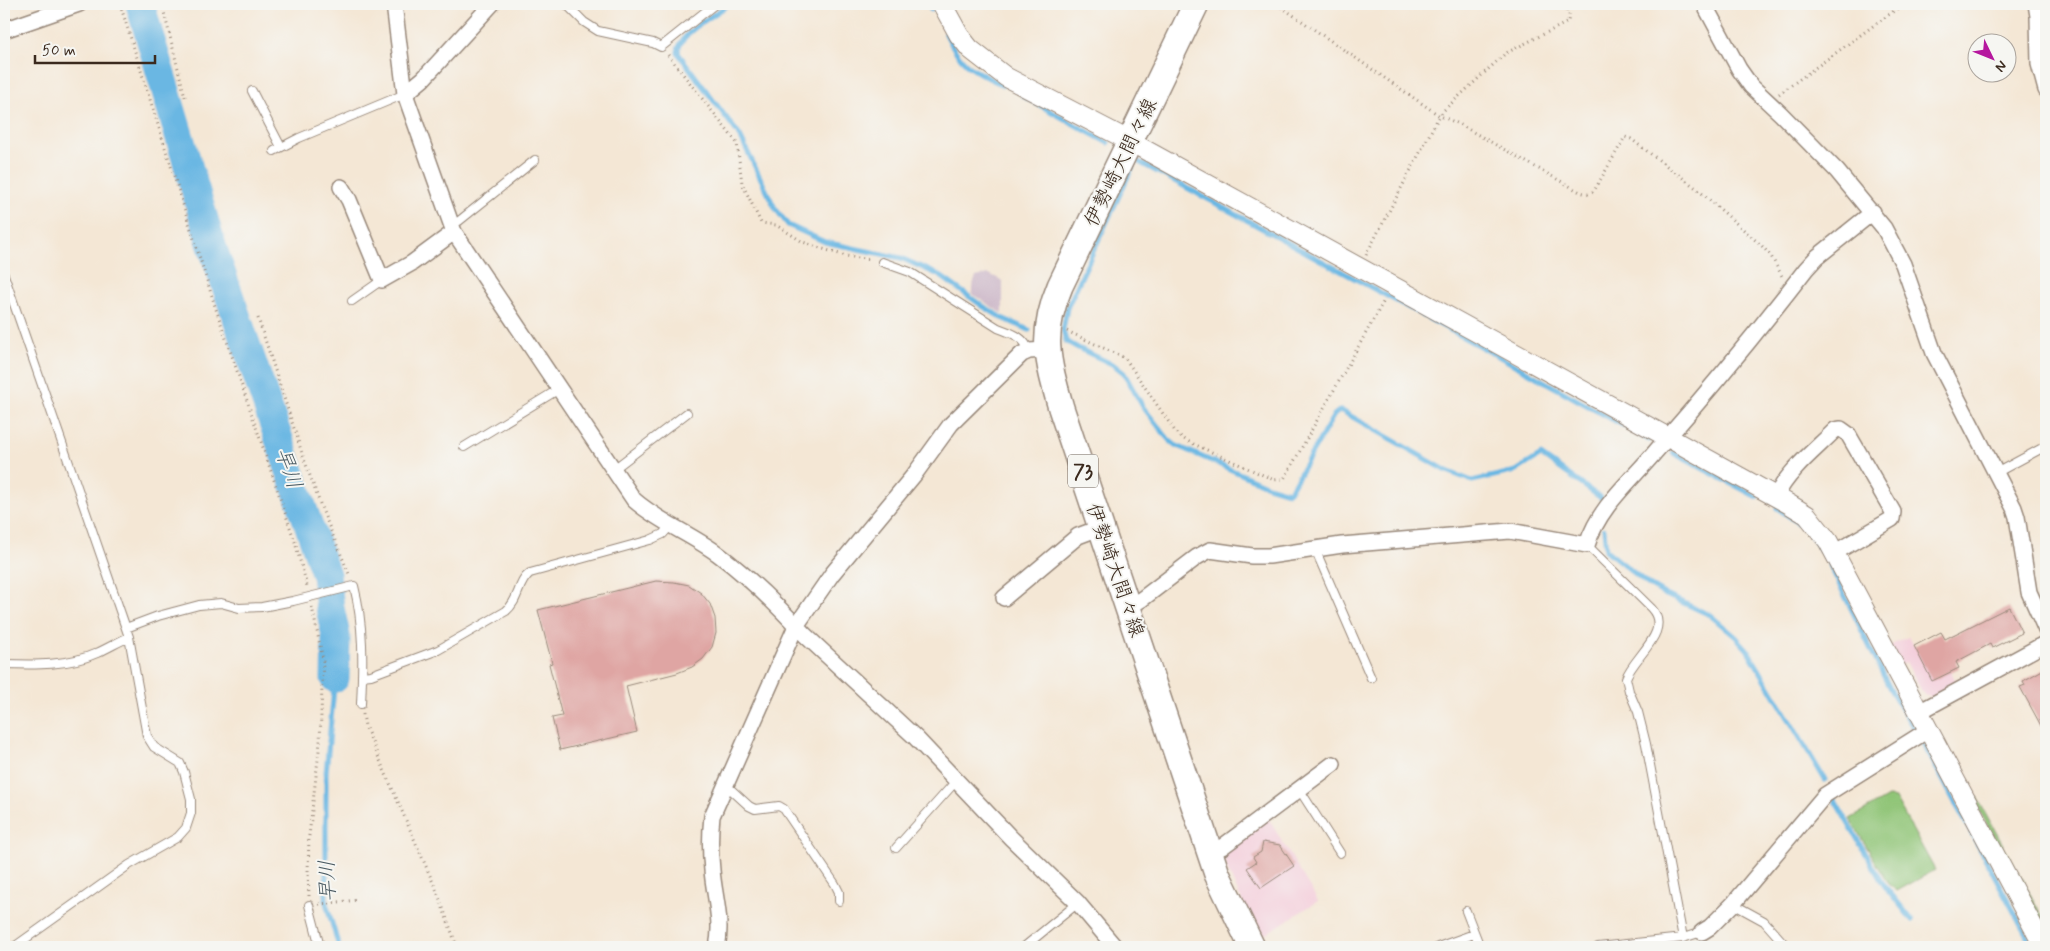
<svg xmlns="http://www.w3.org/2000/svg" width="2050" height="951" viewBox="0 0 2050 951" font-family="Mynerve,'Klee One',sans-serif">
  <style>
    .built { fill: #f4cfdc }
    .industrial { fill: #d0bdcc }
    .green { fill: #8fc476; stroke: #65774a }
    .lines { fill: none; stroke-linecap: round; stroke-linejoin: round }
    .stream { stroke: #6ab7e3; stroke-width: 5 }
    .river { stroke: #6ab7e3; stroke-width: 29 }
    .building { fill: #dfa5a3 }
    .service-casing { stroke: #98887a; stroke-width: 10 }
    .minor-casing { stroke: #98887a; stroke-width: 18 }
    .tertiary-casing { stroke: #98887a; stroke-width: 21 }
    .primary-casing { stroke: #98887a; stroke-width: 28 }
    .path { stroke: #98887a; stroke-width: 3; stroke-dasharray: 1 4; stroke-linecap: butt }
    .service { stroke: #fff; stroke-width: 8 }
    .minor { stroke: #fff; stroke-width: 15 }
    .tertiary { stroke: #fff; stroke-width: 19 }
    .primary { stroke: #fff; stroke-width: 25 }
    .labels { text-anchor: middle; stroke-width: 4; stroke-linejoin: round; paint-order: stroke }
    .shield { fill: #f6f6f2; stroke: #73675e; stroke-width: 1 }
    .shield-label { font-size: 19px; font-weight: bold; fill: #3b2a1e }
    .street-label { font-size: 20px; fill: #3b2a1e; stroke: #f6f6f2 }
    .water-label { font-size: 21px; font-style: italic; fill: #4b5b63; stroke: #f6f6f2 }
  </style>
  <rect width="100%" height="100%" fill="#f6f6f2"/>
  <filter id="ink" filterUnits="userSpaceOnUse"><feTurbulence type="fractalNoise" baseFrequency=".02" numOctaves="2"/><feDisplacementMap in="SourceGraphic" scale="10" xChannelSelector="R" yChannelSelector="G"/><feConvolveMatrix kernelMatrix="1 2 1 2 8 2 1 2 1" color-interpolation-filters="sRGB"/></filter>
  <filter id="wash" filterUnits="userSpaceOnUse"><feTurbulence type="fractalNoise" baseFrequency=".0096" numOctaves="4" result="noise"/><feDisplacementMap in="SourceGraphic" scale="20" xChannelSelector="R" yChannelSelector="G"/><feGaussianBlur stdDeviation="1.12" result="paint"/><feColorMatrix in="noise" values="0 0 0 0 0 0 0 0 0 0 0 0 0 0 0 0 0 1.4 0 .05"/><feComposite in="paint" operator="in"/></filter>
  <g filter="url(#wash)">
    <rect width="100%" height="100%" fill="#f4e7d5"/>
    <!-- built -->
    <path class="built" d="M 1909,637 L 1917,652 L 1951,672 L 1957,684 L 1932,697 L 1924,695 L 1906,662 L 1900,665 L 1889,646 Z
      M 1268,818 L 1318,901 L 1259,938 L 1227,869 L 1223,852 Z"/>
    <!-- industrial -->
    <path class="industrial" d="M 989,274 L 1003,281 L 1003,314 L 972,294 L 972,287 L 976,277 Z"/>
    <!-- green -->
    <path class="green" d="M 1975,794 L 2046,923 L 2046,935 L 1972,797 Z
      M 1888,797 L 1895,798 L 1935,870 L 1897,891 L 1889,884 L 1850,819 Z"/>
    <g class="lines">
      <!-- stream -->
      <path class="stream" d="M 729,4 C 715,15 677,34 678,53 L 740,136 L 775,208 L 788,225 L 825,242 L 901,258 L 939,275 L 981,305 L 1002,318 L 1029,330
        M 928,4 L 931,10
        M 2046,4 L 2046,5
        M 946,34 C 961,66 972,70 1003,85
        M 1023,96 L 1108,143
        M 1139,162 L 1522,369 L 1649,440
        M 1132,168 L 1067,308 L 1063,330 L 1066,341 L 1078,348 L 1114,365 L 1124,373 L 1143,407 L 1169,440 L 1175,445 L 1268,486 L 1288,492 L 1291,489 L 1334,415 L 1339,411 L 1342,411 L 1447,471 L 1472,481 L 1516,471 L 1541,455 L 1601,498
        M 1673,453 L 1757,497
        M 1777,508 L 1807,529 L 1826,557 L 1890,689 L 1925,747 L 2033,947
        M 1604,529 L 1606,550 L 1649,585 L 1666,595 L 1710,615 L 1736,637 L 1747,649 L 1825,780
        M 335,678 L 326,773 L 326,903 L 339,947
        M 1834,799 L 1884,885 L 1912,920"/>
      <!-- river -->
      <path class="river" d="M 140,4 L 212,246 L 326,575 L 330,608 L 336,636 L 335,678"/>
    </g>
    <g id="blocks">
      <!-- building -->
      <path class="building" d="M 656,581 L 674,582 L 689,585 L 701,593 L 710,604 L 715,618 L 716,633 L 712,647 L 703,659 L 692,667 L 677,673 L 626,686 L 637,732 L 560,750 L 552,718 L 562,716 L 549,664 L 552,663 L 538,610 Z
        M 2009,607 L 2022,633 L 1992,648 L 1990,644 L 1956,662 L 1959,668 L 1932,681 L 1914,646 L 1941,632 L 1945,639 Z
        M 2046,668 L 2046,735 L 2020,687 L 2025,685 L 2023,681 Z
        M 1263,842 L 1280,845 L 1294,866 L 1261,888 L 1247,868 L 1256,862 L 1253,857 L 1261,852 Z"/>
    </g>
  </g>
  <g filter="url(#ink)">
    <use href="#blocks" fill-opacity="0" stroke="#98887a" stroke-width="1"/>
    <g class="lines">
      <!-- service casing -->
      <g class="service-casing">
        <path id="service" d="M 566,4 L 584,22 L 598,31 L 653,43 L 661,47 L 715,4
          M 252,91 L 281,147
          M 274,151 L 299,138 L 405,94
          M 451,224 L 459,221 L 535,160
          M 882,262 L 910,272 L 998,328 C 1011,333 1024,336 1029,351
          M 4,275 L 129,637 L 147,736 L 154,747 L 180,763 L 184,772 L 191,799 L 191,813 L 186,828 L 178,837 L 129,865 L 14,947
          M 352,301 L 382,280
          M 464,447 L 559,389
          M 614,469 L 687,413
          M 1996,473 L 2046,446
          M 1587,545 L 1651,608 C 1673,631 1634,656 1626,678 L 1629,691 L 1638,712 L 1646,744 L 1683,938
          M 1315,549 L 1371,678
          M 126,628 L 158,616 L 199,605 L 221,603 L 239,608 L 262,607 L 293,601 L 354,586 C 364,625 363,664 361,704
          M 4,664 C 34,665 69,666 97,653 C 108,648 118,642 129,637
          M 362,676 L 371,675 L 438,650 L 506,611 C 519,601 518,581 530,573 L 650,540 L 663,534 L 670,526
          M 726,785 L 749,806 L 755,809 L 779,806 L 784,809 L 835,884 L 839,892 L 839,901
          M 1299,789 L 1340,853
          M 896,848 L 957,780
          M 1733,904 L 1764,921 L 1787,947
          M 309,905 L 320,947
          M 1466,911 L 1480,947
          M 1024,947 L 1078,903
          M 1438,947 L 1474,934
          M 1598,947 L 1683,938 L 1702,932"/>
      </g>
      <!-- minor casing -->
      <g class="minor-casing">
        <path id="minor" d="M 394,4 L 405,94 L 454,232 L 634,500 C 659,522 691,534 718,554 C 749,577 779,607 805,635 L 916,738 L 1011,838 L 1078,903 L 1115,947
          M 1704,4 L 1739,69 L 1751,86 L 1781,114 L 1837,171 L 1884,228 L 1903,264 L 1934,353 L 2014,508 L 2017,517 L 2029,592 L 2046,630
          M 2036,4 L 2038,16 L 2039,64 L 2046,90
          M 4,30 L 79,4
          M 405,94 L 423,79 L 492,4
          M 341,187 L 349,200 L 382,280 L 412,263 L 454,232
          M 1776,496 C 1789,470 1814,451 1835,430 L 1841,429 L 1848,434 L 1893,512 L 1892,519 L 1834,553
          M 1004,598 L 1078,536 L 1102,527
          M 1129,607 L 1142,599 L 1197,557 L 1210,550 L 1252,556 L 1269,556 L 1342,545 L 1510,531 L 1587,545 C 1599,506 1631,481 1656,451 C 1708,392 1758,331 1806,269 L 1817,257 L 1873,212
          M 1919,712 L 2046,643
          M 1209,850 L 1222,847 L 1333,764
          M 1702,932 L 1710,927 L 1733,904 L 1825,795 L 1928,730
          M 717,947 C 723,921 714,896 712,870 C 710,852 710,834 712,816 L 796,626 L 832,574 L 914,475 L 951,424 L 1022,354 L 1029,351 L 1047,350"/>
      </g>
      <!-- tertiary casing -->
      <g class="tertiary-casing">
        <path id="tertiary" d="M 942,4 L 959,35 L 970,49 L 1006,77 L 1120,136 L 1789,504 L 1807,515 L 1828,541 L 2044,947"/>
      </g>
      <!-- primary casing -->
      <g class="primary-casing">
        <path id="primary" d="M 1196,4 L 1060,286 C 1040,334 1047,359 1061,408 L 1217,874 L 1252,947"/>
      </g>
      <!-- path -->
      <path class="path" d="M 120,4 L 215,306 L 295,542 L 307,586
        M 162,4 L 185,97
        M 1277,4 L 1440,116 L 1457,123 L 1580,192 L 1588,194 L 1594,191 L 1625,137 L 1631,139 L 1696,188 L 1761,245 L 1771,256 L 1782,276
        M 668,55 L 737,143 L 742,183 L 761,223 L 776,225 L 803,242 L 820,248 L 846,256 L 872,260
        M 1779,94 L 1898,8
        M 1366,255 L 1436,122 L 1443,111 L 1506,53 L 1568,22 L 1569,15 L 1565,4
        M 258,318 L 304,459 L 323,512 L 350,576
        M 1067,331 L 1125,358 L 1177,434 L 1187,441 L 1274,480 L 1284,479 L 1287,474 L 1385,299
        M 363,714 L 365,726 L 438,894 L 457,947
        M 309,896 L 308,872 L 309,836 L 320,742 L 323,660 L 312,607
        M 319,904 L 358,900"/>
      <!-- service -->
      <use href="#service" class="service"/>
      <!-- minor -->
      <use href="#minor" class="minor"/>
      <!-- tertiary -->
      <use href="#tertiary" class="tertiary"/>
      <!-- primary -->
      <use href="#primary" class="primary"/>
    </g>
  </g>
  <g class="labels">
    <!-- shield labels -->
    <rect class="shield" x="1068" y="454.5" width="30" height="33" rx="4"/>
    <g class="shield-label">
      <text x="1083" y="478">73</text>
    </g>
    <!-- street labels -->
    <g class="street-label">
      <text transform="translate(1120 162) rotate(-64)" y="7">伊勢崎大間々線</text>
      <text transform="translate(1116 570) rotate(71)" y="7">伊勢崎大間々線</text>
    </g>
    <!-- water labels -->
    <g class="water-label">
      <text transform="translate(289 468) rotate(71)" y="7">早川</text>
      <text transform="translate(327 881) rotate(-92)" y="7">早川</text>
    </g>
  </g>
  <!-- margin -->
  <rect width="2050" height="951" fill="none" stroke="#f6f6f2" stroke-width="20"/>
  <!-- north arrow -->
  <g transform="translate(1992 58) rotate(133)"><circle r="24" fill="#f6f6f2" stroke="#aba49d"/>
  <path d="M0-4L9 19L0 12L-9 19Z" fill="#b5179e"/>
  <text y="-8" font-size="14" font-weight="bold" text-anchor="middle" fill="#3b2a1e">N</text>
  </g>
  <!-- scale -->
  <path d="M35 55v8h120v-8" fill="none" stroke="#3b2a1e" stroke-width="2.5"/>
  <text x="42" y="55" font-size="15" fill="#3b2a1e" stroke="#f6f6f2" stroke-width="4" paint-order="stroke">50 m</text>
</svg>
